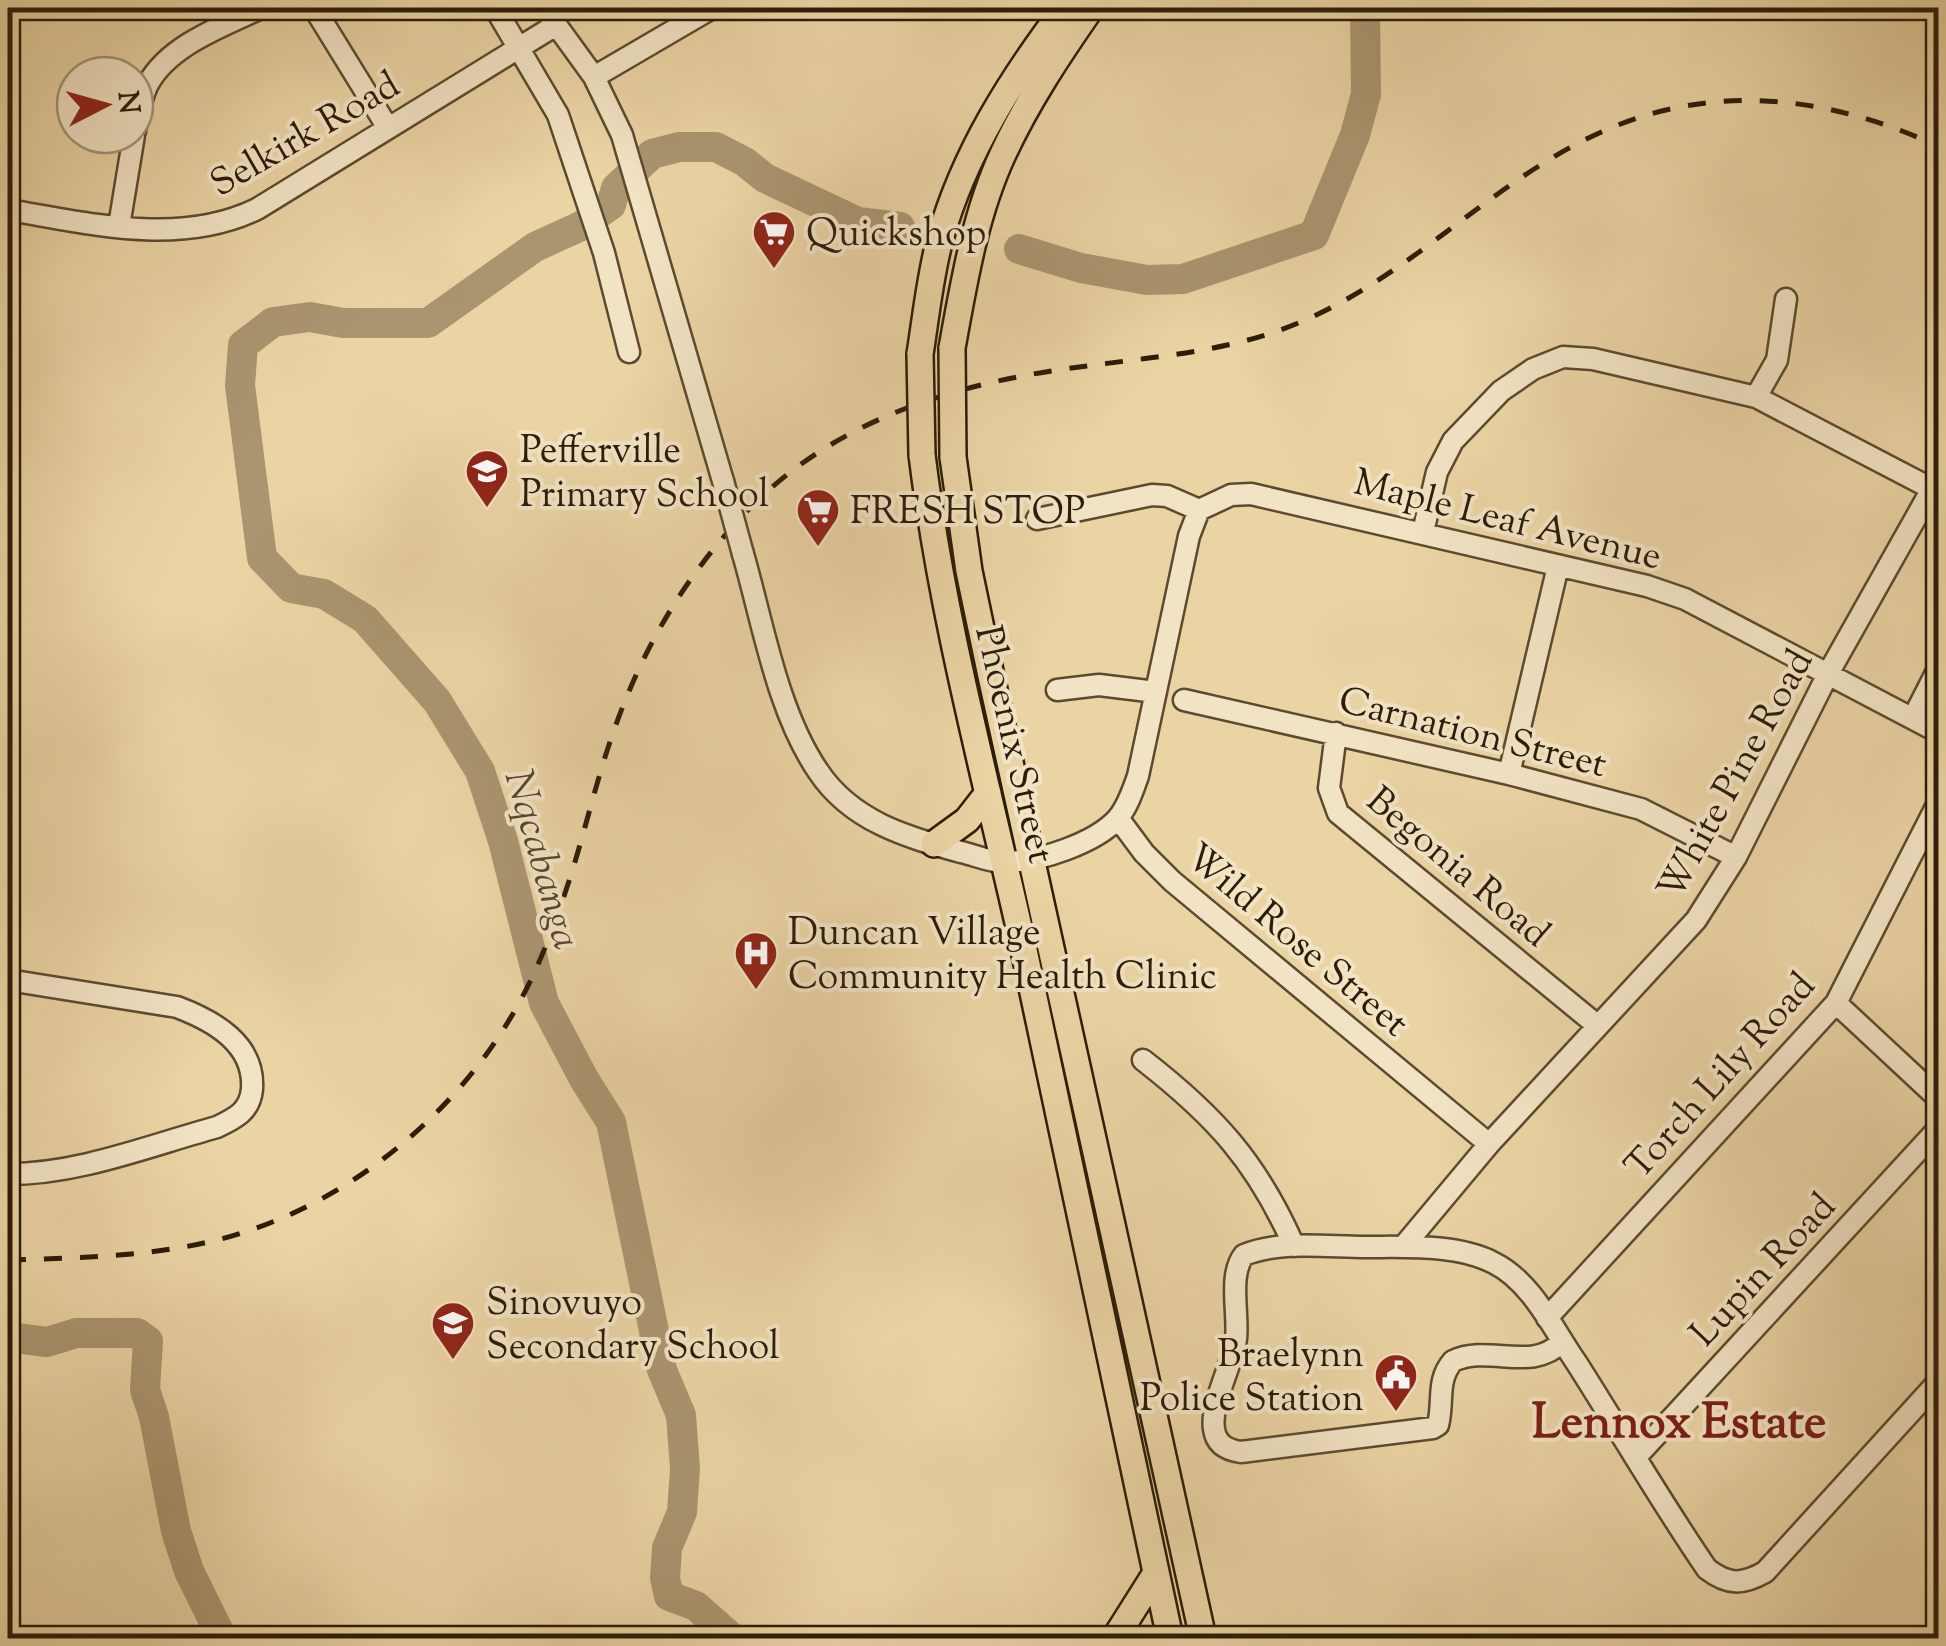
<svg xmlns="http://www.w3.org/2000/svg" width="1946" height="1646" viewBox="0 0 1946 1646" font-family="'Sorts Mill Goudy',serif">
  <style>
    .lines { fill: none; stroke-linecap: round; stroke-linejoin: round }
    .river { stroke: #aa9570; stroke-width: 30 }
    .minor-casing { stroke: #5c4a30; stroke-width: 25 }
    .major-casing { stroke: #2c1c0a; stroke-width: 30 }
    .minor { stroke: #f2e3c4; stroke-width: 20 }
    .major { stroke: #ebd4a4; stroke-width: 25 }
    .rail { stroke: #2c1c0a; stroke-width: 5; stroke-dasharray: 18 18; stroke-linecap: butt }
    .minor-bridge-casing { stroke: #5c4a30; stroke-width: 25; stroke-linecap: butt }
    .major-bridge-casing { stroke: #2c1c0a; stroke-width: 30; stroke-linecap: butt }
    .minor-bridge { stroke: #f2e3c4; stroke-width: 20 }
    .major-bridge { stroke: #ebd4a4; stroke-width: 25 }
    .labels { text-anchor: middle; stroke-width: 8; stroke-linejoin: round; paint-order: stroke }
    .street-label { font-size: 38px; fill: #2c1c0a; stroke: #f2e3c4 }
    .poi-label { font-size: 38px; fill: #2c1c0a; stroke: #f2e3c4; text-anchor: start }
    .water-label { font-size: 40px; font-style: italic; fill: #58462e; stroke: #f2e3c4 }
    .district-label { font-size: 48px; font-weight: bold; fill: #7a1f14; stroke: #f2e3c4 }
  </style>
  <rect width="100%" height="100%" fill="#ebd4a4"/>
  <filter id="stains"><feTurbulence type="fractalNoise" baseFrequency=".002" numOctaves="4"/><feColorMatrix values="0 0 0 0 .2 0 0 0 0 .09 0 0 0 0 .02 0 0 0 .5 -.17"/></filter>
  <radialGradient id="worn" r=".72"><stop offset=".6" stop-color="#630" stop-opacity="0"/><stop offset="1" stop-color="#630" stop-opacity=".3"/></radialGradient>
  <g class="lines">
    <!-- river -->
    <path class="river" d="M 1019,249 L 1081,268 L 1147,280 L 1183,279 L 1314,235 L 1355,135 L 1366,94 L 1365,8
      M 8,1337 L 47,1342 L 76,1333 L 137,1333 L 148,1341 L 145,1390 L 154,1417 L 176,1531 L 189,1571 L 222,1638
      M 732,1638 L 696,1606 L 669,1596 L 665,1578 L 667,1548 L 682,1512 L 685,1469 L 681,1415 L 662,1370 L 611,1122 L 584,1079 L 544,1003 L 503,841 L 480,771 L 437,701 L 365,619 L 324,594 L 291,588 L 262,558 L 240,385 L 243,345 L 273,322 L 310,317 L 343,323 L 428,323 L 535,247 L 581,226 L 611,205 L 616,188 L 652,154 L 679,147 L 716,147 L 745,162 L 765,178 L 858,222 L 900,227"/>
    <!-- minor casing -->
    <g class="minor-casing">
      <path id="minor" d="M 314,8 L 388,128
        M 495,8 L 558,115 L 604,253 L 629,352
        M 544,8 L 594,77 L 622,135 L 723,481
        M 594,77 L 712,8
        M 135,131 C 138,115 141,98 148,84 C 169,45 223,26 261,8
        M 8,210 C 89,223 179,247 257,209 L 556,25
        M 119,226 L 134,135
        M 1756,397 L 1777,360 L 1786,299
        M 1037,519 L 1152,495 L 1167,496 L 1199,510 L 1231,495 L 1251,494 L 1647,586 L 1685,599 L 1938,732
        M 1423,532 L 1437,472 L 1453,441 L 1501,391 L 1533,369 L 1563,357 L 1593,359 L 1756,397 L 1938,492
        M 743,554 C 763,623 777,711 818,771 C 851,821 906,837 961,852 C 975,855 992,863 1006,862 C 1039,862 1096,843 1118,818 C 1128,806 1133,790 1138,776 L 1189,536 L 1199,510
        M 1057,690 L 1099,685 L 1156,692
        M 1184,700 L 1509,774 L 1641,809 L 1736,857
        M 1913,718 L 1938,669
        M 1336,733 L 1329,788 L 1338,813 L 1598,1026
        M 1509,774 L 1558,566
        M 1118,818 L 1144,853 L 1172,881 L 1489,1144
        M 8,980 L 177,1007 C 214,1021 255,1044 252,1089 C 250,1111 236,1118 217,1127 C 148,1146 79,1174 8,1174
        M 1836,1003 L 1938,1098
        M 1143,1060 C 1215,1116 1257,1162 1294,1246
        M 1403,1247 L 1489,1144 L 1696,920 L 1736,857 L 1829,672 L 1932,489
        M 1547,1318 L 1836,1003 L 1938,803
        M 1562,1342 C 1531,1373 1490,1344 1453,1361 C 1436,1380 1444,1402 1438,1425 L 1433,1428 L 1241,1452 C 1227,1450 1216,1444 1214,1429 C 1210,1404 1232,1366 1236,1339 C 1239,1314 1228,1275 1244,1255 C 1281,1240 1327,1247 1366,1247 C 1406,1247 1458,1244 1494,1263 C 1532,1282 1553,1329 1576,1362 C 1620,1431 1661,1502 1707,1569 C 1728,1585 1742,1585 1765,1572 L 1938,1382
        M 1637,1456 L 1938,1129"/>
    </g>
    <!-- major casing -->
    <g class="major-casing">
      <path id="major" d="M 952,348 C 964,282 975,214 1003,154 C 1027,102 1059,54 1091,8
        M 920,354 C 926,316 930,276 940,239 C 964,153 1012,78 1065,8
        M 922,455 C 942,617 985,776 1021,936 C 1072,1170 1121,1404 1170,1638
        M 953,457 L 969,571 L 991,676 L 1203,1638
        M 934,844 L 967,820 L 988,793
        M 1115,1638 L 1156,1573"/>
    </g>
    <!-- minor -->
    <use href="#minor" class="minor"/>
    <!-- major -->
    <use href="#major" class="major"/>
    <!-- rail -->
    <path class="rail" d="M 8,1260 C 73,1258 140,1257 204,1243 C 335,1215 455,1120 519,1003 C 541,963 556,921 570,878 C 585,831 596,782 612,736 C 642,648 687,572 752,506 C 841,416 965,381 1087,366 C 1160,356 1235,351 1303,321 C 1438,263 1525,139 1675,108 C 1767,89 1854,108 1938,146"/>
    <!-- minor-bridge casing -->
    <g class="minor-bridge-casing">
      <path id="minor-bridge" d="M 723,481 L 743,554"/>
    </g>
    <!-- major-bridge casing -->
    <g class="major-bridge-casing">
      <path id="major-bridge" d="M 952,348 L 953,457
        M 920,354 L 922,455"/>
    </g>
    <!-- minor-bridge -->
    <use href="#minor-bridge" class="minor-bridge"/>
    <!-- major-bridge -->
    <use href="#major-bridge" class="major-bridge"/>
  </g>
  <!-- icons -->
  <defs>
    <g id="supermarket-pin" transform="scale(2.25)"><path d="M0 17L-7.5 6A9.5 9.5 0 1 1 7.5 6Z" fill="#8f2418" stroke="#f2e3c4"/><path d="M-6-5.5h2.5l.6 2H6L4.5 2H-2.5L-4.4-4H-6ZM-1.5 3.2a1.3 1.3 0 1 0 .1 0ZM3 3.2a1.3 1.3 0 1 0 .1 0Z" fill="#fff"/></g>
    <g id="school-pin" transform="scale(2.25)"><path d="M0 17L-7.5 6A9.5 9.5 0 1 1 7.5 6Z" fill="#8f2418" stroke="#f2e3c4"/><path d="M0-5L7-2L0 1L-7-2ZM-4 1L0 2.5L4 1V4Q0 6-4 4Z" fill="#fff"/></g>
    <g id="hospital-pin" transform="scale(2.25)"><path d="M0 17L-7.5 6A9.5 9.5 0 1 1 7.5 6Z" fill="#8f2418" stroke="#f2e3c4"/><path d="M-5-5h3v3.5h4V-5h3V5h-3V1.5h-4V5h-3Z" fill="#fff"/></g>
    <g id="civic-pin" transform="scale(2.25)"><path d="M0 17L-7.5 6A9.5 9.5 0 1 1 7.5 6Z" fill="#8f2418" stroke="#f2e3c4"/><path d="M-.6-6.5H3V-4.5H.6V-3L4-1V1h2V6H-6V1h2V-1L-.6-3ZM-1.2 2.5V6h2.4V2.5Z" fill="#fff"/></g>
  </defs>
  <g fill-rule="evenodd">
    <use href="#supermarket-pin" x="774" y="232"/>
    <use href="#school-pin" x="487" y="471"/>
    <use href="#supermarket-pin" x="818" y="510"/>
    <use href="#hospital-pin" x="756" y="953"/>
    <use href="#school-pin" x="453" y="1323"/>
    <use href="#civic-pin" x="1396" y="1375"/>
  </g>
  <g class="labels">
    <!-- street labels -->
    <g class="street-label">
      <text transform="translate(304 133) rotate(-30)" y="13">Selkirk Road</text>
      <text transform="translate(1508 518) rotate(14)" y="13">Maple Leaf Avenue</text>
      <text transform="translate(1473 731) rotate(14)" y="13">Carnation Street</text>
      <text transform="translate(1016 744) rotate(77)" y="13">Phoenix Street</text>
      <text transform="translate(1734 774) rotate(-61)" y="13">White Pine Road</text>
      <text transform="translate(1459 866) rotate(40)" y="13">Begonia Road</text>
      <text transform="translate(1298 939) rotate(40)" y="13">Wild Rose Street</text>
      <text transform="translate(1719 1075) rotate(-48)" y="13">Torch Lily Road</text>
      <text transform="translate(1762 1269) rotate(-47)" y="13">Lupin Road</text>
    </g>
    <!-- poi labels -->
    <g class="poi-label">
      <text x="806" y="245">Quickshop</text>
      <text x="520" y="462">Pefferville<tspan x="520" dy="44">Primary School</tspan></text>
      <text x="850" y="523">FRESH STOP</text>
      <text x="788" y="944">Duncan Village<tspan x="788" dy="44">Community Health Clinic</tspan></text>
      <text x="486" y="1314">Sinovuyo<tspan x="486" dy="44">Secondary School</tspan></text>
      <text x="1364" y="1366" text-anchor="end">Braelynn<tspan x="1364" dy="44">Police Station</tspan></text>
    </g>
    <!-- water labels -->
    <g class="water-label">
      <text transform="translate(544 859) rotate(74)" y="14">Nqcabanga</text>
    </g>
    <!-- district labels -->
    <g class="district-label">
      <text x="1679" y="1437">Lennox Estate</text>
    </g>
  </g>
  <!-- margin -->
  <rect width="1946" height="1646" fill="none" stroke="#ebd4a4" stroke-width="40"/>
  <rect x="10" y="10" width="1926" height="1626" fill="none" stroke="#2c1c0a" stroke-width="5"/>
  <rect x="20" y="20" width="1906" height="1606" fill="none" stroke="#2c1c0a" stroke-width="2.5"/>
  <!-- north arrow -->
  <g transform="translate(105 105) rotate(84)"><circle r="48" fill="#f2e3c4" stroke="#a3937a" stroke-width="2.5"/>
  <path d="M0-8L18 38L0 25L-18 38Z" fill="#8f2418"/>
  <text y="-15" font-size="28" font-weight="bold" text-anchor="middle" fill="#2c1c0a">N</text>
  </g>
  <rect width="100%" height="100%" filter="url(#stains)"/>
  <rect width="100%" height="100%" fill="url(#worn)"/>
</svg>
